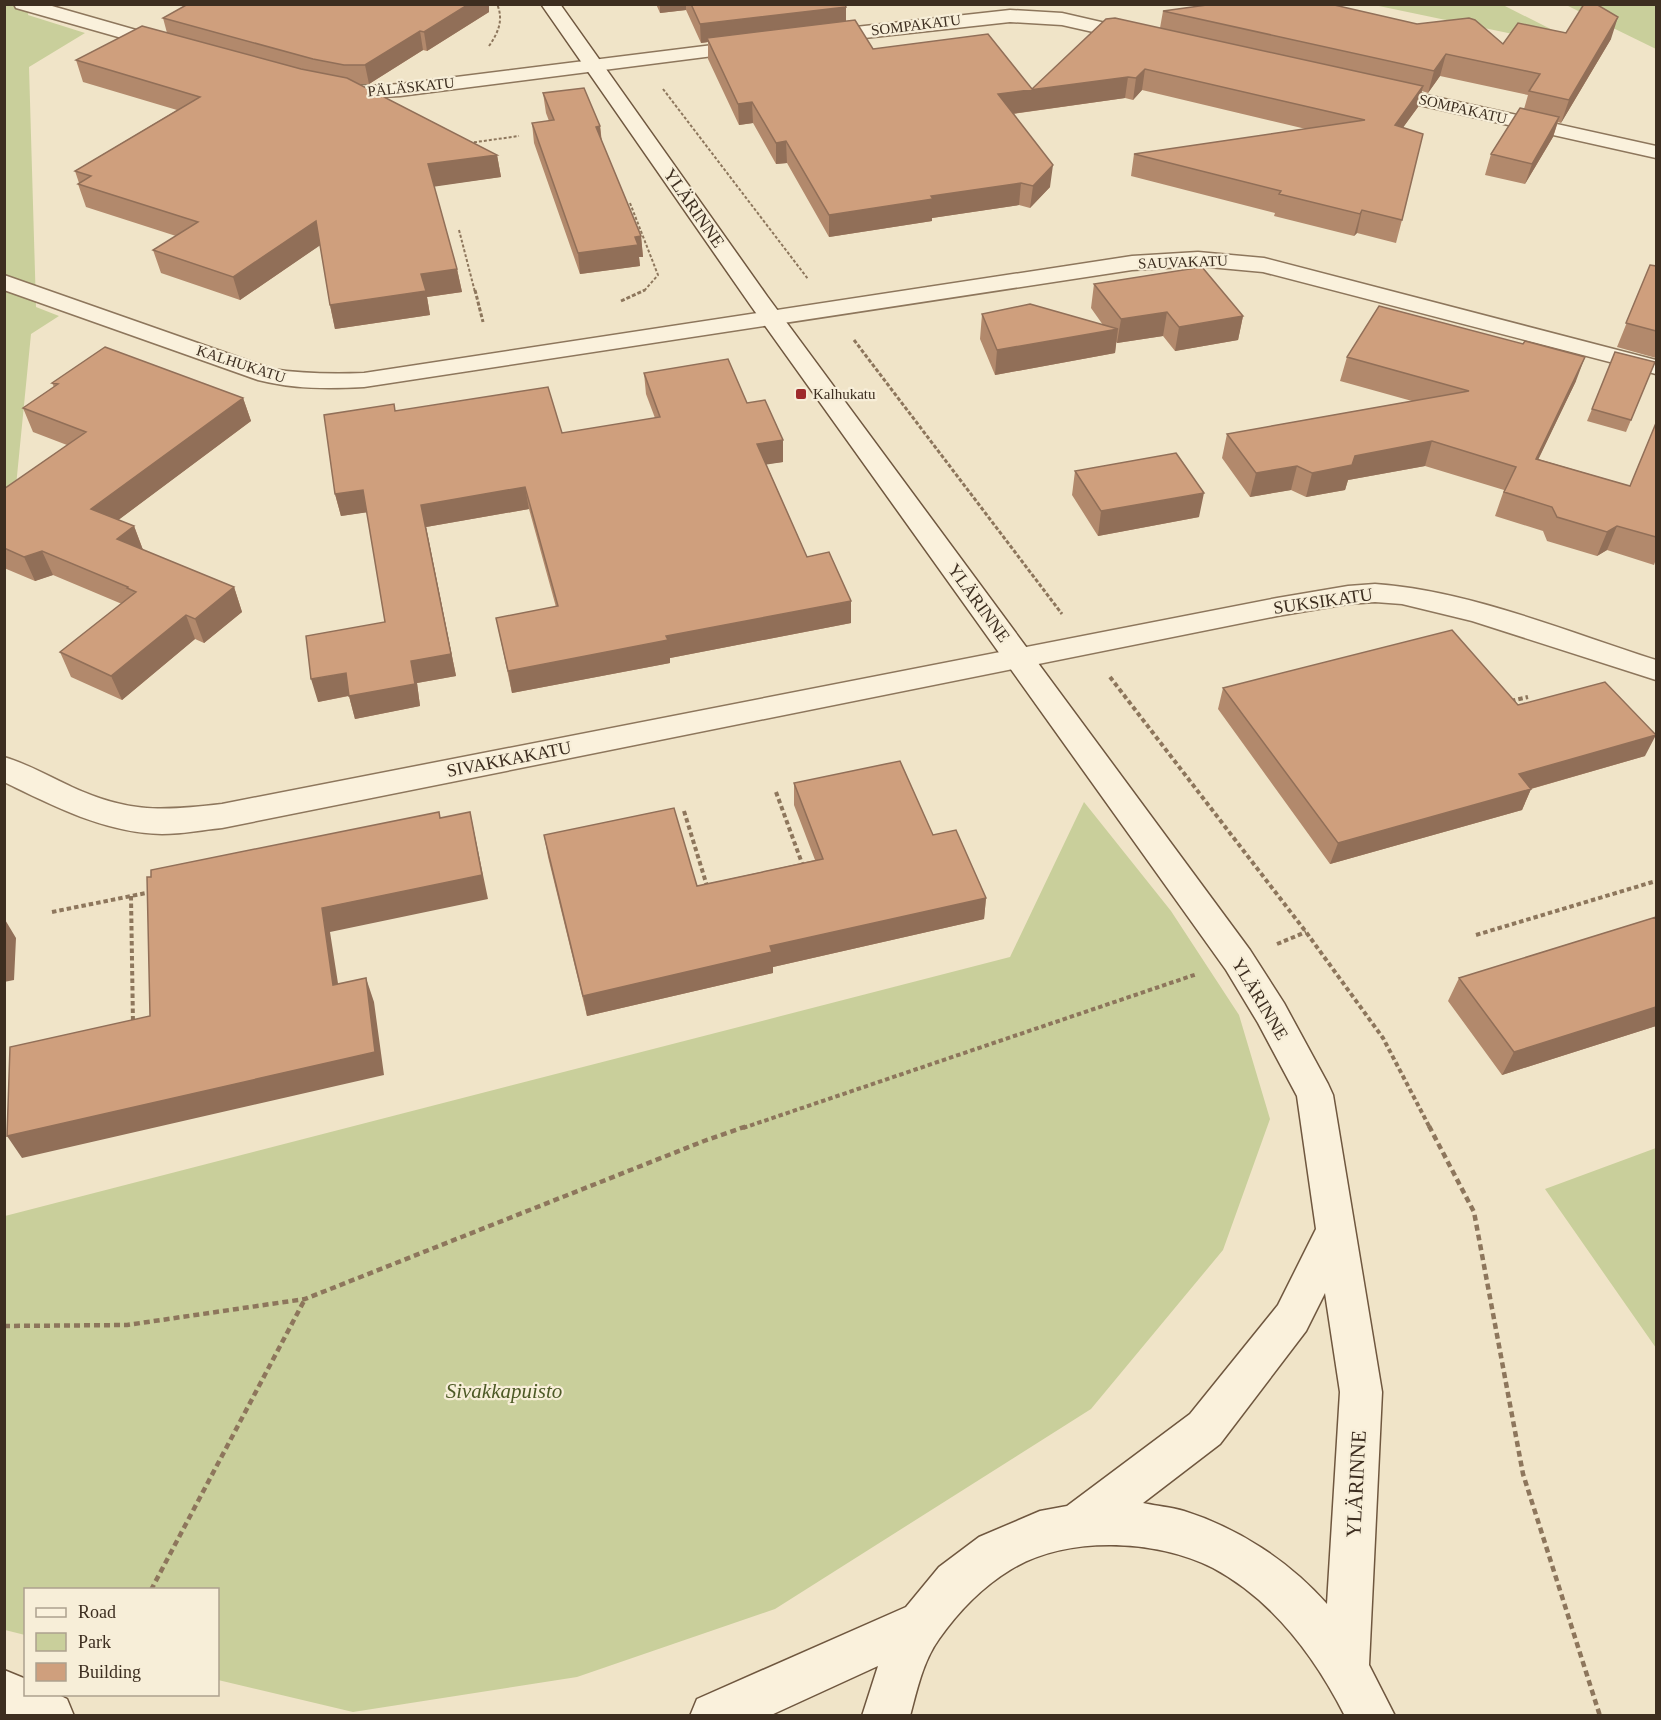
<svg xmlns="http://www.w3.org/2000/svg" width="1661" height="1720" viewBox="0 0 1661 1720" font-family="'Times New Roman',serif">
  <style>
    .green { fill: #c9cf9b }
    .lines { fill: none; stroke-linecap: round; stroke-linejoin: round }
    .street-casing { stroke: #8d765c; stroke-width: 3 }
    .secondary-casing { stroke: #6f573f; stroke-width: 3 }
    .path-far3 { stroke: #8d765c; stroke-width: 2; stroke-dasharray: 3 2; stroke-linecap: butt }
    .path-far2 { stroke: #8d765c; stroke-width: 3; stroke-dasharray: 4 2; stroke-linecap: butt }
    .path-far1 { stroke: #8d765c; stroke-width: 4; stroke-dasharray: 4.5 3; stroke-linecap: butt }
    .path { stroke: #8d765c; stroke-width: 4.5; stroke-dasharray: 6 4; stroke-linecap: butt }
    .street { fill: #faf1dc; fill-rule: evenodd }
    .secondary { fill: #faf1dc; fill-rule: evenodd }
    .wall { fill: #b2896c }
    .shaded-wall { fill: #916f58 }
    .building { fill: #cf9f7d; stroke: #916f58; stroke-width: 1.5 }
    .poi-dot { fill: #9e2a2b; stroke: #f7eed8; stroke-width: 2 }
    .labels { text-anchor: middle; stroke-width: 4.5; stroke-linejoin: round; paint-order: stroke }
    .far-street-label { font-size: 15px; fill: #3d2e20; stroke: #f7eed8 }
    .far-poi-label { font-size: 15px; fill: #3d2e20; stroke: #f7eed8; text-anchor: start }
    .street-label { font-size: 18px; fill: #3d2e20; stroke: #f7eed8 }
    .near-park-label { font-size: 21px; font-style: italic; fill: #4d5a26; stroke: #f7eed8 }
    .near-street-label { font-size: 21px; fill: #3d2e20; stroke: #f7eed8 }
  </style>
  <rect width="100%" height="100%" fill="#f0e4c8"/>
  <!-- green -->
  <path class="green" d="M 5,5 L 30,5 L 28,15 L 85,33 L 29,67 L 36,307 L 59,316 L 31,334 L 16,486 L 5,495 Z
    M 1374,5 L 1503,5 L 1594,51 Z
    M 1566,5 L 1656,5 L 1656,49 Z
    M 1084,802 L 1171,911 L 1239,1015 L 1270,1119 L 1223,1250 L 1091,1409 L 775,1609 L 577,1677 L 353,1712 L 218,1680 L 218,1590 L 26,1590 L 25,1635 L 5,1630 L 5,1216 L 1010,957 Z
    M 1656,1148 L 1656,1348 L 1545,1189 Z"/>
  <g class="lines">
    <!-- street casing -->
    <g class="street-casing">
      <path id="street" d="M 14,4 L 45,4 L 178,42 L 181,46 L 178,50 L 164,50 L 16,8 Z
        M 1010,10 L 1062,13 L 1149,33 L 1152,37 L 1149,41 L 1142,43 L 1062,25 L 1010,22 L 819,43 L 812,41 L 809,37 L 812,33 L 819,31 Z
        M 753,40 L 760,42 L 763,46 L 760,50 L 400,96 C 375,98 349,98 324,92 L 321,88 L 324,84 L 331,82 L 371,86 L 400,84 Z
        M 1377,84 L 1656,146 L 1656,158 L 1370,94 L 1367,90 L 1370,86 Z
        M 1198,252 L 1264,258 L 1656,360 L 1656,374 L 1263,272 L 1198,266 L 1132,270 L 364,387 C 328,389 293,389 258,380 L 4,290 L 4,275 L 272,369 C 303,374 333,374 364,373 L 1132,256 Z
        M 1375,584 C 1467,590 1568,632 1656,660 L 1656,680 L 1472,621 L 1402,604 L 1375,602 L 1348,604 L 1277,616 L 222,828 C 202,830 182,834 162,834 C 105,833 54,806 4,782 L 4,757 C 28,764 50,777 72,787 C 129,813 162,811 222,804 L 1277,598 L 1348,586 Z"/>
    </g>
    <!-- secondary casing -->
    <g class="secondary-casing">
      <path id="secondary" d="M 541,4 L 560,4 L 767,296 L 1250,950 L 1284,1003 L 1328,1084 L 1333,1095 L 1382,1392 L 1369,1665 L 1395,1716 L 1345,1716 C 1315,1657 1273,1600 1213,1568 C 1156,1539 1066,1535 1010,1570 C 982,1587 958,1612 939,1639 C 923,1661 917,1690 910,1716 L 862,1716 L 878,1666 L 769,1716 L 690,1716 L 697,1699 L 906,1607 L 939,1567 L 979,1537 L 1040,1511 L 1067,1506 L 1190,1414 L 1278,1305 L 1316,1229 L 1297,1096 L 1258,1023 L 1226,970 L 751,306 ZM 1325,1293 L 1340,1392 L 1327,1604 C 1289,1561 1238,1528 1184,1511 C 1171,1507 1156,1506 1143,1503 L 1220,1444 L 1306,1331 Z
        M 4,1670 L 26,1679 L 26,1694 L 57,1694 L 67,1699 L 74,1716 L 4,1716 Z"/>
    </g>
    <!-- path-far3 -->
    <path class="path-far3" d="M 489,46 C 498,33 504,20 497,4
      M 663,89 L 808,279
      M 469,143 L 519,136
      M 630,203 L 658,275 L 643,292
      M 459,230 L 475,292"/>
    <!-- path-far2 -->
    <path class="path-far2" d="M 475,290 L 483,322
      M 621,301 L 645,290
      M 854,340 L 1062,614"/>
    <!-- path-far1 -->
    <path class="path-far1" d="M 1110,677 L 1306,932 L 1383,1038 L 1430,1128
      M 1511,701 L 1528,697
      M 776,792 L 803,866
      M 684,811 L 707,886
      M 131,896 L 133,1024
      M 52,912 L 151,892
      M 1476,935 L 1656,881
      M 1277,944 L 1306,932
      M 743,1128 L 1197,974"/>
    <!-- path -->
    <path class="path" d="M 1429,1126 L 1474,1212 L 1523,1474 L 1600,1716
      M 4,1326 L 127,1325 L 305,1299 L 704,1141 L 747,1126
      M 151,1590 L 305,1299"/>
    <!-- street -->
    <use href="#street" class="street"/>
    <!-- secondary -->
    <use href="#secondary" class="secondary"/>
  </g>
  <!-- wall -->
  <path class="wall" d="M 656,4 L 845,4 L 846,7 L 846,21 L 873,49 L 1032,89 L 1160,28 L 1163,11 L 1503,44 L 1566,33 L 1611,39 L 1561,123 L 1558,122 L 1553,137 L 1525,184 L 1485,175 L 1491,154 L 1524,109 L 1528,95 L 1440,76 L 1428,93 L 1422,91 L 1418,107 L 1403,127 L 1402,220 L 1396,243 L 1357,233 L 1354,236 L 1274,216 L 1275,213 L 1131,176 L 1134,154 L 1306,129 L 1142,90 L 1133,100 L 1125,98 L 1013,114 L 1050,187 L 1030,208 L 1019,205 L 932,218 L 932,221 L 829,237 L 787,163 L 776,164 L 753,123 L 739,125 L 708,59 L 708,42 L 701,43 L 686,10 L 660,13 Z
    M 488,5 L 489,12 L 427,51 L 423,50 L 369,84 L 358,84 L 497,155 L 501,177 L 434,186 L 457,269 L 462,292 L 427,297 L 430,315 L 335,329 L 330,305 L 320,245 L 240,300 L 161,273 L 153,250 L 176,236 L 86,207 L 78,184 L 79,183 L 75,171 L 177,110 L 83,82 L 76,60 L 167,33 L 163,18 L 489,5 Z
    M 543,93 L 600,126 L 602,142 L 641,236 L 643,257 L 639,257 L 640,266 L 580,274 L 534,143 L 532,123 L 549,121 L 546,113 Z
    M 1650,265 L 1656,266 L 1656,358 L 1617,347 Z
    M 1094,284 L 1243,316 L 1238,340 L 1175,351 L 1163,336 L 1117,343 L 1116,342 L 1115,353 L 995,375 L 980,339 L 982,314 L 1103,325 L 1091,308 Z
    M 1347,357 L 1576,381 L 1538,459 L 1630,486 L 1656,423 L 1656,559 L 1654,565 L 1607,550 L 1597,556 L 1547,541 L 1543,531 L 1495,516 L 1504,490 L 1425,466 L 1348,480 L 1345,490 L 1306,497 L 1291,490 L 1250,497 L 1222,458 L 1227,434 L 1412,401 L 1340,381 Z
    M 1655,362 L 1626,432 L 1587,421 L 1592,409 Z
    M 644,373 L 747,403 L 783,462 L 766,464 L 807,557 L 851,623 L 670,658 L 670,663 L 512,693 L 496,618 L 556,607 L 529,509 L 426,527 L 456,676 L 417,683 L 420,706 L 355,719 L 349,696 L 318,702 L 385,622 L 367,512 L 341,516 L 335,494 L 396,411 L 562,433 L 655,418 L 646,394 Z
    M 52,383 L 243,398 L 251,421 L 118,520 L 134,526 L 143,550 L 234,587 L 242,612 L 204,643 L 195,639 L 122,700 L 71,677 L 60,652 L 122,604 L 53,575 L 35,581 L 4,568 L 4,489 L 67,445 L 33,432 L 23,408 L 54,387 Z
    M 1075,471 L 1199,517 L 1098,536 L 1072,495 Z
    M 1223,688 L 1518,705 L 1645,756 L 1531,789 L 1522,810 L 1330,864 L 1218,709 Z
    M 794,783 L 933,835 L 986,898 L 984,919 L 773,967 L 773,973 L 587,1016 L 548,857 L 544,835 L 697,886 L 815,860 L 794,805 Z
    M 1656,917 L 1656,1026 L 1502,1075 L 1448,1001 L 1459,978 Z"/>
  <!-- shaded-wall -->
  <path class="shaded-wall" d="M 469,4 L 489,4 L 489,12 L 427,51 L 424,32 Z
    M 660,4 L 686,4 L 686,10 L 660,13 Z
    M 846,7 L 846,25 L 707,38 L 708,42 L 701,43 L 700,24 Z
    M 1618,17 L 1611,39 L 1561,123 L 1569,100 Z
    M 420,31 L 423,50 L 369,84 L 365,65 Z
    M 1446,54 L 1440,76 L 1428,93 L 1434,71 Z
    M 1145,69 L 1142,90 L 1133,100 L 1136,78 Z
    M 1128,77 L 1125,98 L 997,116 L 998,94 Z
    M 1423,86 L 1418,107 L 1389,147 L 1395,125 Z
    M 752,102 L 753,123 L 739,125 L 738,104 Z
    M 1559,117 L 1553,137 L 1525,184 L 1532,164 Z
    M 600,126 L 602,147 L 596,127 Z
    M 786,141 L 787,163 L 776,164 L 776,143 Z
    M 497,155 L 501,177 L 432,187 L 428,164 Z
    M 1053,165 L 1050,187 L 1030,208 L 1033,186 Z
    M 1021,183 L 1019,205 L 932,218 L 932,221 L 829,237 L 829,215 L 931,196 Z
    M 1362,210 L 1357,233 L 1354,236 L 1360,214 Z
    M 316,221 L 322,244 L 240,300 L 233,277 Z
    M 641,236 L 643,257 L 639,257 L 640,266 L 580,274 L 578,253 L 635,237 Z
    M 457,269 L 462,292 L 427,297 L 430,315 L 335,329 L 330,305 L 421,274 Z
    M 1167,312 L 1163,336 L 1117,343 L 1121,319 Z
    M 1243,316 L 1238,340 L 1175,351 L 1179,327 Z
    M 1118,329 L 1115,353 L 995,375 L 997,350 Z
    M 1585,357 L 1576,381 L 1527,483 L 1536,459 Z
    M 243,398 L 251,421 L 101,533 L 91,509 Z
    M 783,440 L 783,462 L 758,466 L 757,444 Z
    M 1432,441 L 1425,466 L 1348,480 L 1345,490 L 1306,497 L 1312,473 L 1355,456 Z
    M 1297,466 L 1291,490 L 1250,497 L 1256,473 Z
    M 525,487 L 529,509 L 426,527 L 456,676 L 417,683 L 420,706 L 355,719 L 349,696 L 411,661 L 421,505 Z
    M 363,490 L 369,512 L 341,516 L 335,494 Z
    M 1204,493 L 1199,517 L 1098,536 L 1101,511 Z
    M 134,526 L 143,550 L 117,539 Z
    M 1617,526 L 1607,550 L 1597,556 L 1607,532 Z
    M 42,551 L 53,575 L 35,581 L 24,557 Z
    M 234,587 L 242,612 L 204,643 L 195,619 Z
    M 851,601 L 851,623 L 670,658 L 670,663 L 512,693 L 508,671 L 666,636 Z
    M 186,615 L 195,639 L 122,700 L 111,676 Z
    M 346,673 L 352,695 L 318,702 L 311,679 Z
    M 1656,735 L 1645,756 L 1509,795 L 1519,774 Z
    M 1531,789 L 1522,810 L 1330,864 L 1338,843 Z
    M 470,812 L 488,899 L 330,932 L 342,1009 L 333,985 L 322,908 Z
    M 986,898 L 984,919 L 773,967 L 773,973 L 587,1016 L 583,996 L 770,946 Z
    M 4,918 L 16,938 L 14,980 L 4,982 Z
    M 366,978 L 374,1002 L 384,1075 L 22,1158 L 7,1136 Z
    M 1656,1007 L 1656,1026 L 1502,1075 L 1514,1052 Z"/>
  <!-- building -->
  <path class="building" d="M 188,4 L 469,4 L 424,32 L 420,31 L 365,65 L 344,65 L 313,59 L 163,18 Z
    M 691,4 L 845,4 L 846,7 L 700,24 Z
    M 1214,4 L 1330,4 L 1417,24 L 1469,18 L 1475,20 L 1503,44 L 1518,23 L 1566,33 L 1584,4 L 1596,4 L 1618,17 L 1569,100 L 1529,91 L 1540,74 L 1446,54 L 1434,71 L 1163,11 Z
    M 1115,18 L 1423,86 L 1395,125 L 1423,134 L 1402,220 L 1362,210 L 1360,214 L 1279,194 L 1281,191 L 1134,154 L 1365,120 L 1145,69 L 1136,78 L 1128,77 L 998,94 L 1053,165 L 1033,186 L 1021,183 L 931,196 L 933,199 L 829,215 L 786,141 L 776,143 L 752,102 L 738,104 L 707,38 L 855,20 L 873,49 L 988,34 L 1032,89 L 1106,19 Z
    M 142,26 L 301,69 L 347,78 L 497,155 L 428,164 L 457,269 L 421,274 L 426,291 L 330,305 L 316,221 L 233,277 L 153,250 L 198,222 L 78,184 L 91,176 L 75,171 L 200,97 L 76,60 Z
    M 584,88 L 600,126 L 596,127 L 641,236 L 635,237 L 638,245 L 578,253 L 532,123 L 554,120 L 543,93 Z
    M 1520,108 L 1559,117 L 1532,164 L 1491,154 Z
    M 1650,265 L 1656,266 L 1656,331 L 1626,323 Z
    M 1202,267 L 1243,316 L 1179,327 L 1167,312 L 1121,319 L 1094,284 Z
    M 1030,304 L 1118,329 L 997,350 L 982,314 Z
    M 1379,306 L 1523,344 L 1525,341 L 1585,357 L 1536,459 L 1630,486 L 1656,423 L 1656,537 L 1617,526 L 1607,532 L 1557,517 L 1552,507 L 1504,492 L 1516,467 L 1432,441 L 1355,456 L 1352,465 L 1312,473 L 1297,466 L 1256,473 L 1227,434 L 1469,391 L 1347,357 Z
    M 105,347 L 243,398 L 91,509 L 134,526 L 117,539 L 234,587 L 195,619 L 186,615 L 111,676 L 60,652 L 136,592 L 127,588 L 128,587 L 42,551 L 24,557 L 4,548 L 4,489 L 86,432 L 23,408 L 58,384 L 52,383 Z
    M 1615,352 L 1655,362 L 1631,420 L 1592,409 Z
    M 728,359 L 747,403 L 765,400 L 783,440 L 757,444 L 807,557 L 829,552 L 851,601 L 666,636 L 668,640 L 508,671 L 496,618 L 558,606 L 525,487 L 421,505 L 451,654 L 411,661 L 415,684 L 349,696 L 346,673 L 311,679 L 306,636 L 385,622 L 363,490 L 335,494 L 324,415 L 394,404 L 395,411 L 548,387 L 562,433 L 660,417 L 644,373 Z
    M 1176,453 L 1204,493 L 1101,511 L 1075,471 Z
    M 1452,630 L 1518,705 L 1605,682 L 1656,735 L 1519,774 L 1531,789 L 1338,843 L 1223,688 Z
    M 900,761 L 933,835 L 956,830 L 986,898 L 770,946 L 772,952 L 583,996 L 544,835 L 674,808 L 697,886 L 823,859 L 794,783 Z
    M 439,812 L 440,818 L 470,812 L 482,875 L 322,908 L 333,985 L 366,978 L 375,1052 L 7,1136 L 10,1047 L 150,1016 L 147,877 L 151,877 L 151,870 Z
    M 1656,917 L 1656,1007 L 1514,1052 L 1459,978 Z"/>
  <!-- markers -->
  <rect class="poi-dot" x="795" y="388" width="12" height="12" rx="3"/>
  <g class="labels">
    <!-- far-street labels -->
    <g class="far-street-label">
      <text transform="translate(916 25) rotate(-7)" y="5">SOMPAKATU</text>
      <text transform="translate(411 87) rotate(-6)" y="5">PÄLÄSKATU</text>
      <text transform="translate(1463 109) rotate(13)" y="5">SOMPAKATU</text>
      <text transform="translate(1183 262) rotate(-2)" y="5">SAUVAKATU</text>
      <text transform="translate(241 364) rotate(18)" y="5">KALHUKATU</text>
    </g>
    <!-- far-poi labels -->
    <g class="far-poi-label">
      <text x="813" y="399">Kalhukatu</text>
    </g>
    <!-- street labels -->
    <g class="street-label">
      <text transform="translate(694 208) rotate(55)" y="6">YLÄRINNE</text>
      <text transform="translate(1323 601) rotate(-8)" y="6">SUKSIKATU</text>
      <text transform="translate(979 603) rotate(54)" y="6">YLÄRINNE</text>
      <text transform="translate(509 759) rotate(-11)" y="6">SIVAKKAKATU</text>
      <text transform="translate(1260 999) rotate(59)" y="6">YLÄRINNE</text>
    </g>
    <!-- near-park labels -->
    <g class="near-park-label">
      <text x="504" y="1398">Sivakkapuisto</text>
    </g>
    <!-- near-street labels -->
    <g class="near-street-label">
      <text transform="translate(1356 1484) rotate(-87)" y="7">YLÄRINNE</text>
    </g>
  </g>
  <!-- border -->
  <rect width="1661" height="1720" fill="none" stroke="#3d2e20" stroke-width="12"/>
  <!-- legend -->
  <rect x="24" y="1588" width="195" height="108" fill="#f7eed8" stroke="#ada18e" stroke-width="1.5"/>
  <rect x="36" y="1608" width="30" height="9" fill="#faf1dc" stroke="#ada18e" stroke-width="1.5"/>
  <text x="78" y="1618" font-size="18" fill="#3d2e20">Road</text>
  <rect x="36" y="1633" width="30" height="18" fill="#c9cf9b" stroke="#ada18e" stroke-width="1.5"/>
  <text x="78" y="1648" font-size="18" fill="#3d2e20">Park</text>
  <rect x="36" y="1663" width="30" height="18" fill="#cf9f7d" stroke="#ada18e" stroke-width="1.5"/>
  <text x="78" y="1678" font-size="18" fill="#3d2e20">Building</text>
</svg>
